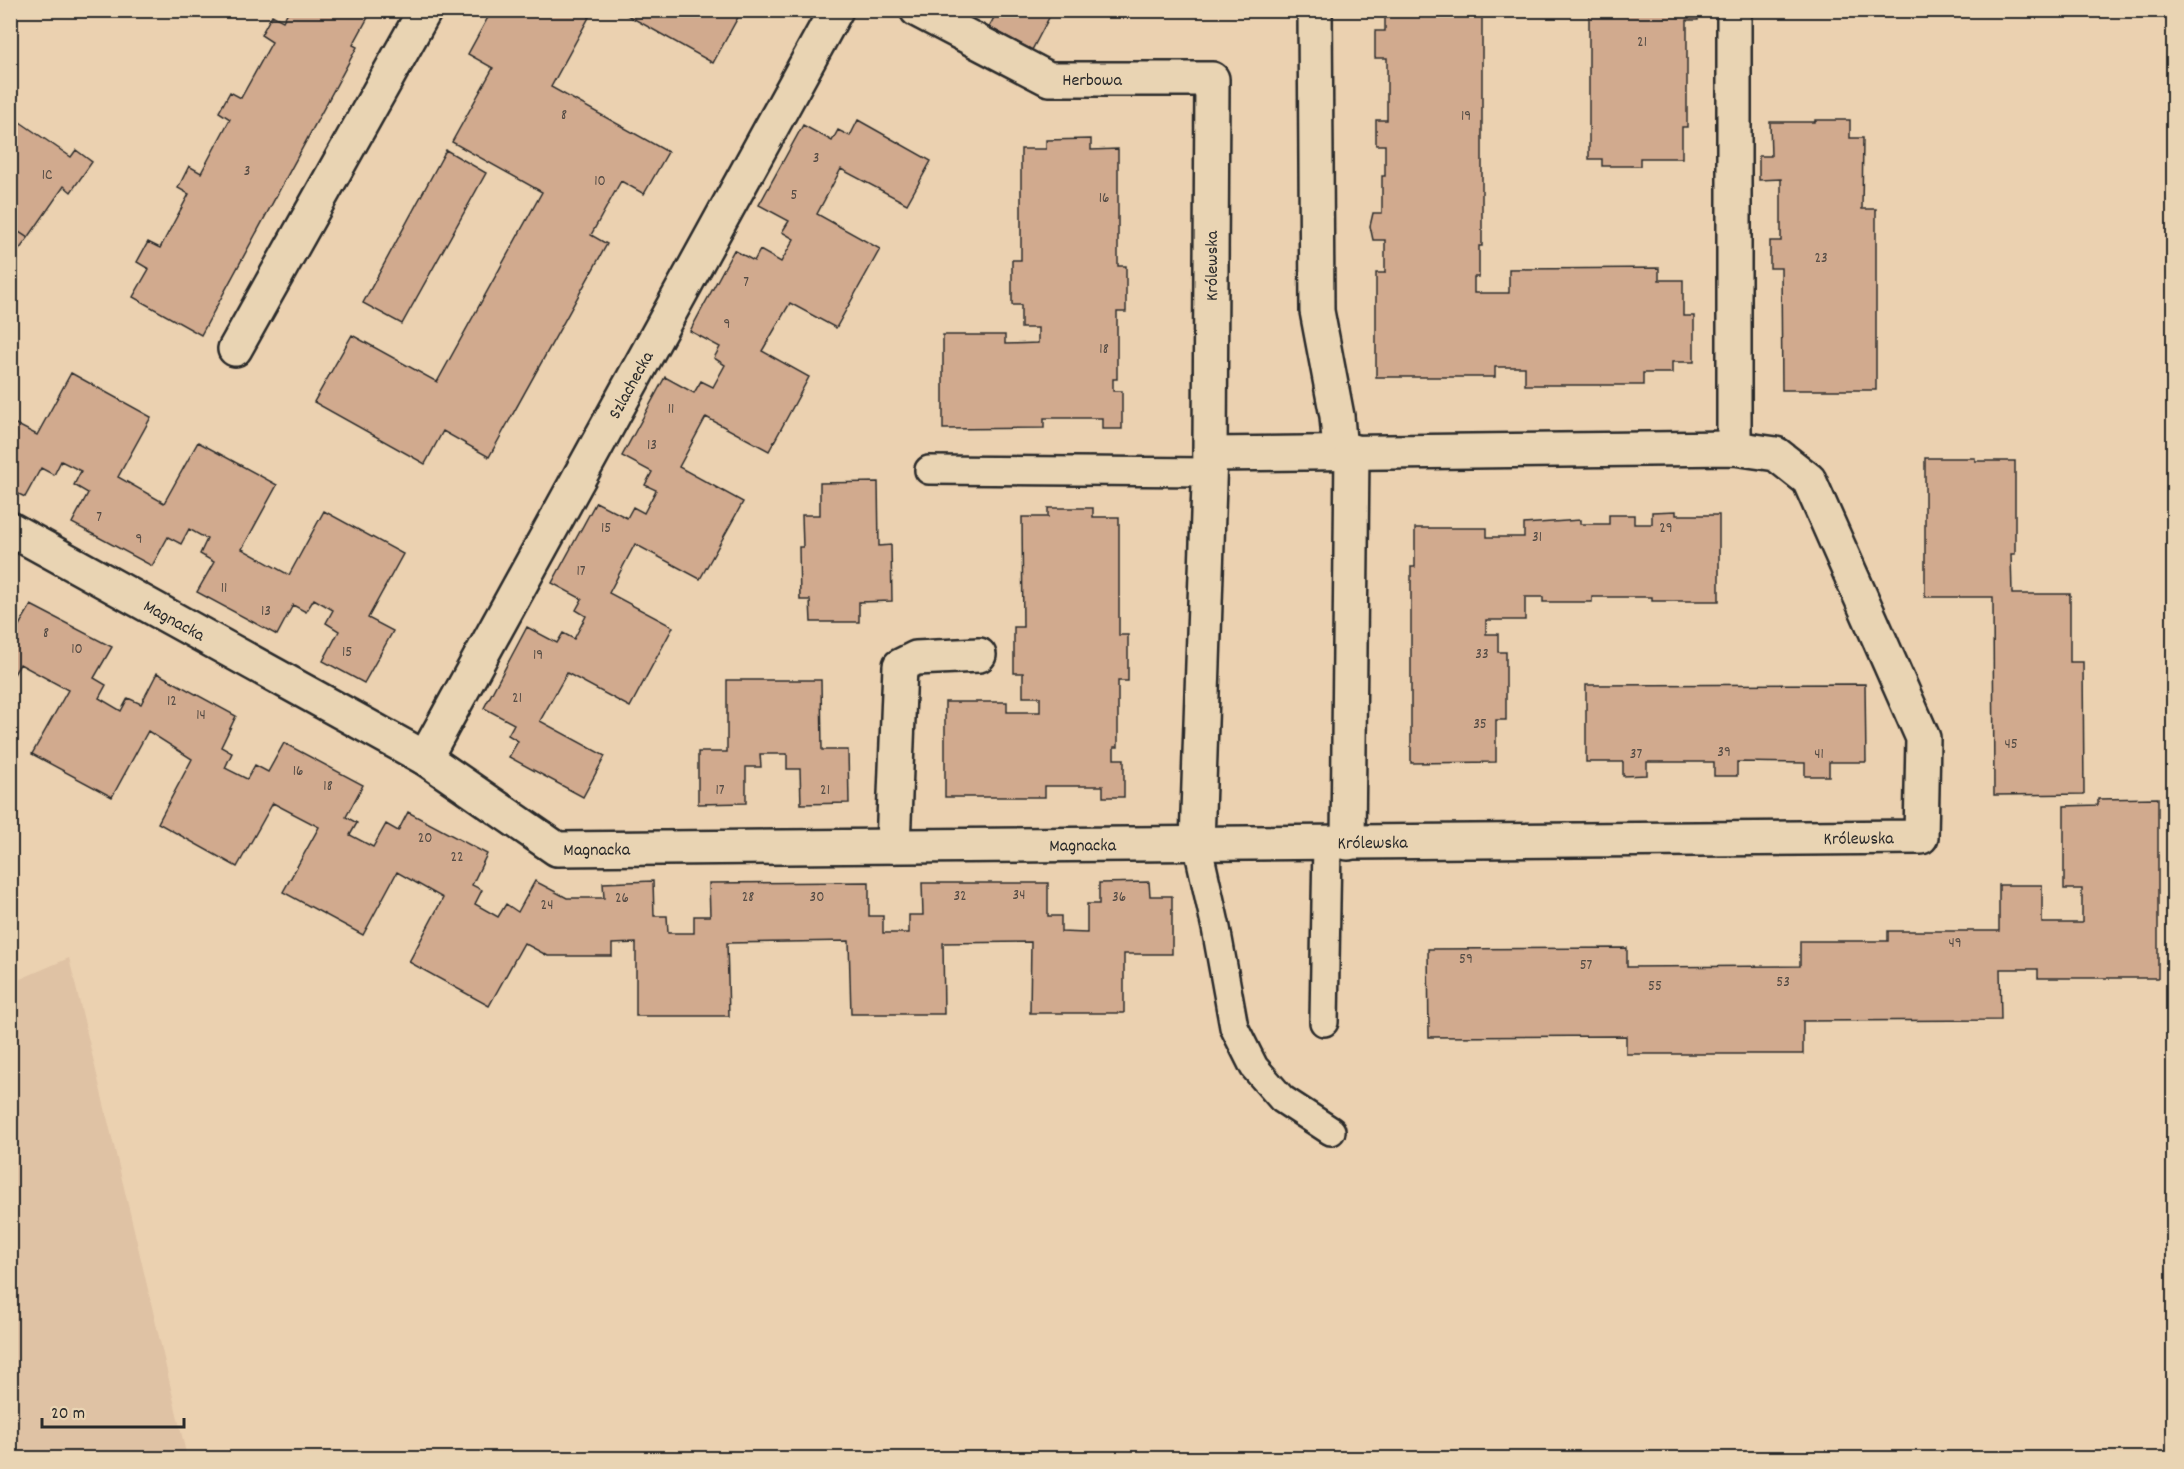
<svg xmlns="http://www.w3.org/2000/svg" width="2184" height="1469" viewBox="0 0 2184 1469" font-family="Dekko,sans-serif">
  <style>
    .built { fill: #dfc2a4 }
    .building { fill: #d1aa8e; stroke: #2b2b2b; stroke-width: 1.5 }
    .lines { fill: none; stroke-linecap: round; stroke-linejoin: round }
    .lane-casing { stroke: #2b2b2b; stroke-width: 32 }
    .street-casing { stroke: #2b2b2b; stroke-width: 38 }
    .lane { stroke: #e9d4b3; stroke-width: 27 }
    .street { stroke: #e9d4b3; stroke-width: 33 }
    .labels { text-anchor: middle; stroke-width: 4.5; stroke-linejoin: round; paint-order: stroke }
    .number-label { font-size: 15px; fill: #544b44 }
    .street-label { font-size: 18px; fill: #2b2b2b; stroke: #e9d4b3 }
  </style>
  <rect width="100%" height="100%" fill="#ebd1b0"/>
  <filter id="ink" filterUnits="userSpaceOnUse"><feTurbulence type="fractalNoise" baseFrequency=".0167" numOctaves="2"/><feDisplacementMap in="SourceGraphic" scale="12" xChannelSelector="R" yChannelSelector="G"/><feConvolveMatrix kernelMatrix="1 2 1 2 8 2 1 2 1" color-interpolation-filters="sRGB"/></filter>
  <g filter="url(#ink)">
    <!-- built -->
    <path class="built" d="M 69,958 L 136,1238 L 186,1453 L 97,1451 L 78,1458 L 11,1458 L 11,983 Z"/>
    <!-- building -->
    <path class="building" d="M 289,10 L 372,10 L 353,45 L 357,47 L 201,335 L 133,297 L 149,269 L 137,262 L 148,242 L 160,248 L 189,194 L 178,188 L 189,166 L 201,173 L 230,119 L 219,112 L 230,92 L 241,98 L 272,42 L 261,35 L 272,15 L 283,21 Z
      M 492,10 L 593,10 L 551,87 L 668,152 L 644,194 L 621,181 L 591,235 L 607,244 L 489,457 L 443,431 L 425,464 L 314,402 L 352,335 L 437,382 L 542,192 L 452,142 L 493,68 L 468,54 Z
      M 618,10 L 742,10 L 713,63 Z
      M 998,10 L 1050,10 L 1052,12 L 1032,50 L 989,27 Z
      M 1385,10 L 1482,10 L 1482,246 L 1479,246 L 1479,277 L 1474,277 L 1474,293 L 1509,293 L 1509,269 L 1659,268 L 1659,280 L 1683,280 L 1683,316 L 1694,316 L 1694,362 L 1672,362 L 1672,373 L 1643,373 L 1643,385 L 1525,385 L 1525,367 L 1495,367 L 1495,377 L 1376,377 L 1376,273 L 1385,273 L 1385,240 L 1373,240 L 1370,226 L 1373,213 L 1382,213 L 1382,176 L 1385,176 L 1385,145 L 1376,145 L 1376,120 L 1387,120 L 1387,58 L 1375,58 L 1375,31 L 1385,31 Z
      M 1589,10 L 1698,10 L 1698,20 L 1687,20 L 1687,127 L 1682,127 L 1682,158 L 1640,158 L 1640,166 L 1602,166 L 1602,159 L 1589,159 Z
      M 17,120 L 71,157 L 76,150 L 92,162 L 71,192 L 64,186 L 28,238 L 10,226 L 10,129 Z
      M 858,120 L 931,161 L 907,204 L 841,169 L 817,214 L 880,249 L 836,328 L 790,303 L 762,351 L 809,377 L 769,451 L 706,417 L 679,467 L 743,502 L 700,579 L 635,544 L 609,593 L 673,627 L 630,707 L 567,673 L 540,721 L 605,756 L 583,797 L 509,757 L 518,741 L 508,735 L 514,724 L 484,708 L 527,627 L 557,643 L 563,633 L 574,639 L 586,616 L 576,610 L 582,599 L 552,583 L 596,502 L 627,518 L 633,507 L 644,513 L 656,490 L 645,485 L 652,472 L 622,456 L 665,377 L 694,393 L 701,381 L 713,387 L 725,365 L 714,358 L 720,347 L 690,331 L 734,250 L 754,261 L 760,250 L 781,262 L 794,239 L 782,232 L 789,221 L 759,205 L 803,125 L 832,141 L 838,130 L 850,136 Z
      M 1815,120 L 1850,120 L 1850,138 L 1863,138 L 1862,209 L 1876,209 L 1876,390 L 1782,390 L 1781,268 L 1770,268 L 1770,241 L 1781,241 L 1781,179 L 1759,180 L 1759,156 L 1771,156 L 1770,122 L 1815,122 Z
      M 1091,139 L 1091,150 L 1118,149 L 1118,266 L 1126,266 L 1126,312 L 1117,312 L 1117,379 L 1113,379 L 1113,391 L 1122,391 L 1122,429 L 1102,429 L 1102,418 L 1044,418 L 1044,428 L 943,429 L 943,335 L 1005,335 L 1005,344 L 1038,343 L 1038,328 L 1021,328 L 1021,305 L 1012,305 L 1012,260 L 1021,260 L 1021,149 L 1046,149 L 1046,140 Z
      M 446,150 L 486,173 L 402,324 L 363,303 Z
      M 10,226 L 28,238 L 10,262 Z
      M 71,373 L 151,417 L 118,477 L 164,503 L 198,442 L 277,485 L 242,549 L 289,575 L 324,511 L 403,554 L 368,618 L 393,631 L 364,683 L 323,661 L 339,631 L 326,623 L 333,610 L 314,599 L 306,612 L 293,605 L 277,635 L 197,592 L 214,562 L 200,554 L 207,539 L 189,529 L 181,544 L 168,537 L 152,566 L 72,523 L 88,493 L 74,485 L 81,471 L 61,461 L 54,475 L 41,468 L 25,497 L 10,490 L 10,421 L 37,435 Z
      M 1925,458 L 1975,458 L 1975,461 L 2015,461 L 2015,554 L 2011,554 L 2012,594 L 2070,594 L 2070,662 L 2083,662 L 2084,794 L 1994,795 L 1993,597 L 1925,597 Z
      M 878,482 L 879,546 L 891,545 L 892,601 L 859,602 L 859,622 L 811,622 L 810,600 L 800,600 L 799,547 L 803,547 L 802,515 L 820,515 L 820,483 Z
      M 1048,508 L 1093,508 L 1093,517 L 1119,517 L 1119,635 L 1128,635 L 1128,681 L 1118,681 L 1118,747 L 1114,747 L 1114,759 L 1124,759 L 1124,797 L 1103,797 L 1103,786 L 1045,786 L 1045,797 L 945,797 L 945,702 L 1007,702 L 1007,712 L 1040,712 L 1040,697 L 1023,697 L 1023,673 L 1014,673 L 1014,627 L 1023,627 L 1022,517 L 1048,517 Z
      M 1676,511 L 1676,515 L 1719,515 L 1719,601 L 1652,601 L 1652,597 L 1592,597 L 1592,602 L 1543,602 L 1543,597 L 1525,597 L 1525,620 L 1486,620 L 1486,634 L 1498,634 L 1498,652 L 1506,652 L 1506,720 L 1496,720 L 1496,762 L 1411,763 L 1411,567 L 1415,567 L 1415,528 L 1487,528 L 1487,537 L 1524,537 L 1524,524 L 1580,520 L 1580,524 L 1609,524 L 1609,515 L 1634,515 L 1634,524 L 1652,524 L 1652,512 Z
      M 31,605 L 112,647 L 94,678 L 106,685 L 99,698 L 121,711 L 128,698 L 141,704 L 157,673 L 236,716 L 221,747 L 232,753 L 225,768 L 247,779 L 255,765 L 268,772 L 284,743 L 363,785 L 346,817 L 357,823 L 350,835 L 373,847 L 386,824 L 398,831 L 408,812 L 487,854 L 472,885 L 482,890 L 475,904 L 498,917 L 506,904 L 518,912 L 535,881 L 567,898 L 604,898 L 603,883 L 653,881 L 654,916 L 667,916 L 668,933 L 694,933 L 694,916 L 710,916 L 709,883 L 869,882 L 869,916 L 883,916 L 883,933 L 909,933 L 909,915 L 923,915 L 922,883 L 1048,883 L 1048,916 L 1061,916 L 1061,932 L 1087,933 L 1087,904 L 1099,904 L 1099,883 L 1149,882 L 1150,896 L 1172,896 L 1172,954 L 1124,954 L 1124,1013 L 1030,1013 L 1031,942 L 943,943 L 944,1014 L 851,1014 L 849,941 L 727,943 L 729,1016 L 636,1016 L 636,943 L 612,944 L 612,956 L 548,956 L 524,943 L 489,1006 L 409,962 L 443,898 L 397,872 L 363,935 L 283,892 L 319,827 L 273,803 L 237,867 L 158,823 L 192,759 L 148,731 L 112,797 L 32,754 L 68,690 L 20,664 L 10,681 L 10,632 L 14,634 Z
      M 727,680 L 821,680 L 822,750 L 848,750 L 849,803 L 801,804 L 800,769 L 787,769 L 787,754 L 760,754 L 761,767 L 746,767 L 746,803 L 698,804 L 698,752 L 727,752 Z
      M 1865,684 L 1866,762 L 1829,762 L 1829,776 L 1805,776 L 1805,763 L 1737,762 L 1737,776 L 1714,776 L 1714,762 L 1647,762 L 1647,775 L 1623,776 L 1623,762 L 1586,762 L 1586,685 Z
      M 2158,798 L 2158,978 L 2038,978 L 2038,969 L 2000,969 L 2001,1020 L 1803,1021 L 1803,1054 L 1626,1054 L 1626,1036 L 1429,1037 L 1428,949 L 1627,948 L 1627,967 L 1800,966 L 1800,941 L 1888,941 L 1888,931 L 1999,931 L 1999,885 L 2042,885 L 2042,923 L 2082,923 L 2082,889 L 2064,889 L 2064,806 L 2098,805 L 2098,799 Z"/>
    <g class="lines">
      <!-- lane casing -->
      <g class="lane-casing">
        <path id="lane" d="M 929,470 L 1210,472
          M 1197,843 L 1216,928 L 1234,1027 L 1254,1067 L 1282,1099 L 1331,1131
          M 1324,1022 L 1327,843"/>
      </g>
      <!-- street casing -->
      <g class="street-casing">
        <g id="street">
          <path id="s1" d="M 917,10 L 1049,79 L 1212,79 L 1210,454 L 1197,843"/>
          <path d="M 1315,10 L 1317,311 L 1337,416 L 1340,452"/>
          <path d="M 235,349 L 425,10"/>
          <path d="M 1734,448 L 1734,10"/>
          <path id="s2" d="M 10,529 L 425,758 L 557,849 L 1921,837 L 1923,738 L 1809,480 L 1776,454 L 1734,448 L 1210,454"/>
          <path id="s3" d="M 425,758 L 836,10"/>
          <path d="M 1348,843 L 1352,451"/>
          <path d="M 893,846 L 900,666 L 916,658 L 979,655"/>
        </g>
      </g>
      <!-- lane -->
      <use href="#lane" class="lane"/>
      <!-- street -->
      <use href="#street" class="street"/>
    </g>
  </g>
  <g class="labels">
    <!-- number labels -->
    <g class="number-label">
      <text x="1642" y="46">21</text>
      <text x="564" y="119">8</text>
      <text x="1466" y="120">19</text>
      <text x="816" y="162">3</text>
      <text x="247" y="175">3</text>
      <text x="47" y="179">1C</text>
      <text x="600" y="185">10</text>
      <text x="794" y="199">5</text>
      <text x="1104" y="202">16</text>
      <text x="1821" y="262">23</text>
      <text x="746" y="286">7</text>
      <text x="727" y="328">9</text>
      <text x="1104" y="353">18</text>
      <text x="671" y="413">11</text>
      <text x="652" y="449">13</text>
      <text x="99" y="521">7</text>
      <text x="606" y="532">15</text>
      <text x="1666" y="532">29</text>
      <text x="1537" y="541">31</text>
      <text x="139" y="543">9</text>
      <text x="581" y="575">17</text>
      <text x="224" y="592">11</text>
      <text x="266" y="615">13</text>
      <text x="46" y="637">8</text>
      <text x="77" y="653">10</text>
      <text x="347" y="656">15</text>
      <text x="1482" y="658">33</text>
      <text x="538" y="659">19</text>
      <text x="517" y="702">21</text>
      <text x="172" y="705">12</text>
      <text x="201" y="719">14</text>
      <text x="1480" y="728">35</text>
      <text x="2011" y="748">45</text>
      <text x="1724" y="756">39</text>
      <text x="1636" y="758">37</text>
      <text x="1819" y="758">41</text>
      <text x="298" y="775">16</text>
      <text x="328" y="790">18</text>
      <text x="720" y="794">17</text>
      <text x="825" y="794">21</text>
      <text x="425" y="842">20</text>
      <text x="457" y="861">22</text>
      <text x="1019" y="899">34</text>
      <text x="960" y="900">32</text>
      <text x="748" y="901">28</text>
      <text x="817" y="901">30</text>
      <text x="1119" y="901">36</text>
      <text x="622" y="902">26</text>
      <text x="547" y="909">24</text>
      <text x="1955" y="947">49</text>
      <text x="1466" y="963">59</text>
      <text x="1586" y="969">57</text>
      <text x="1783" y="986">53</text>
      <text x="1655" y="990">55</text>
    </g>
    <!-- street labels -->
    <g class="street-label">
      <text dy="6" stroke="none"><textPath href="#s1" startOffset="192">Herbowa</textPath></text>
      <text transform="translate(1211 266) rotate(-90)" y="6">Królewska</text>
      <text dy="6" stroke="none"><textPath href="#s3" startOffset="426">Szlachecka</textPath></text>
      <text dy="6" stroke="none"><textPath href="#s2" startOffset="188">Magnacka</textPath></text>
      <text dy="6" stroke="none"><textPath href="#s2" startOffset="1936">Królewska</textPath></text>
      <text dy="6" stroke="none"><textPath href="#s2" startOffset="1450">Królewska</textPath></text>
      <text dy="6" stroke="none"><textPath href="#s2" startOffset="1160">Magnacka</textPath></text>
      <text dy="6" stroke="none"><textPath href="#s2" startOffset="674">Magnacka</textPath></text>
    </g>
  </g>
  <!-- margin -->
  <rect width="2184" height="1469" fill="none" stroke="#e9d4b3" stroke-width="36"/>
  <rect x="18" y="18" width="2148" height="1433" fill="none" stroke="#2b2b2b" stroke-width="2" filter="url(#ink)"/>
  <!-- scale -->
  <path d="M42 1418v9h142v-9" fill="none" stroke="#2b2b2b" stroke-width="3"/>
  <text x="51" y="1418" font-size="18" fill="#2b2b2b" stroke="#e9d4b3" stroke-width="4.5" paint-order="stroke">20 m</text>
</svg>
